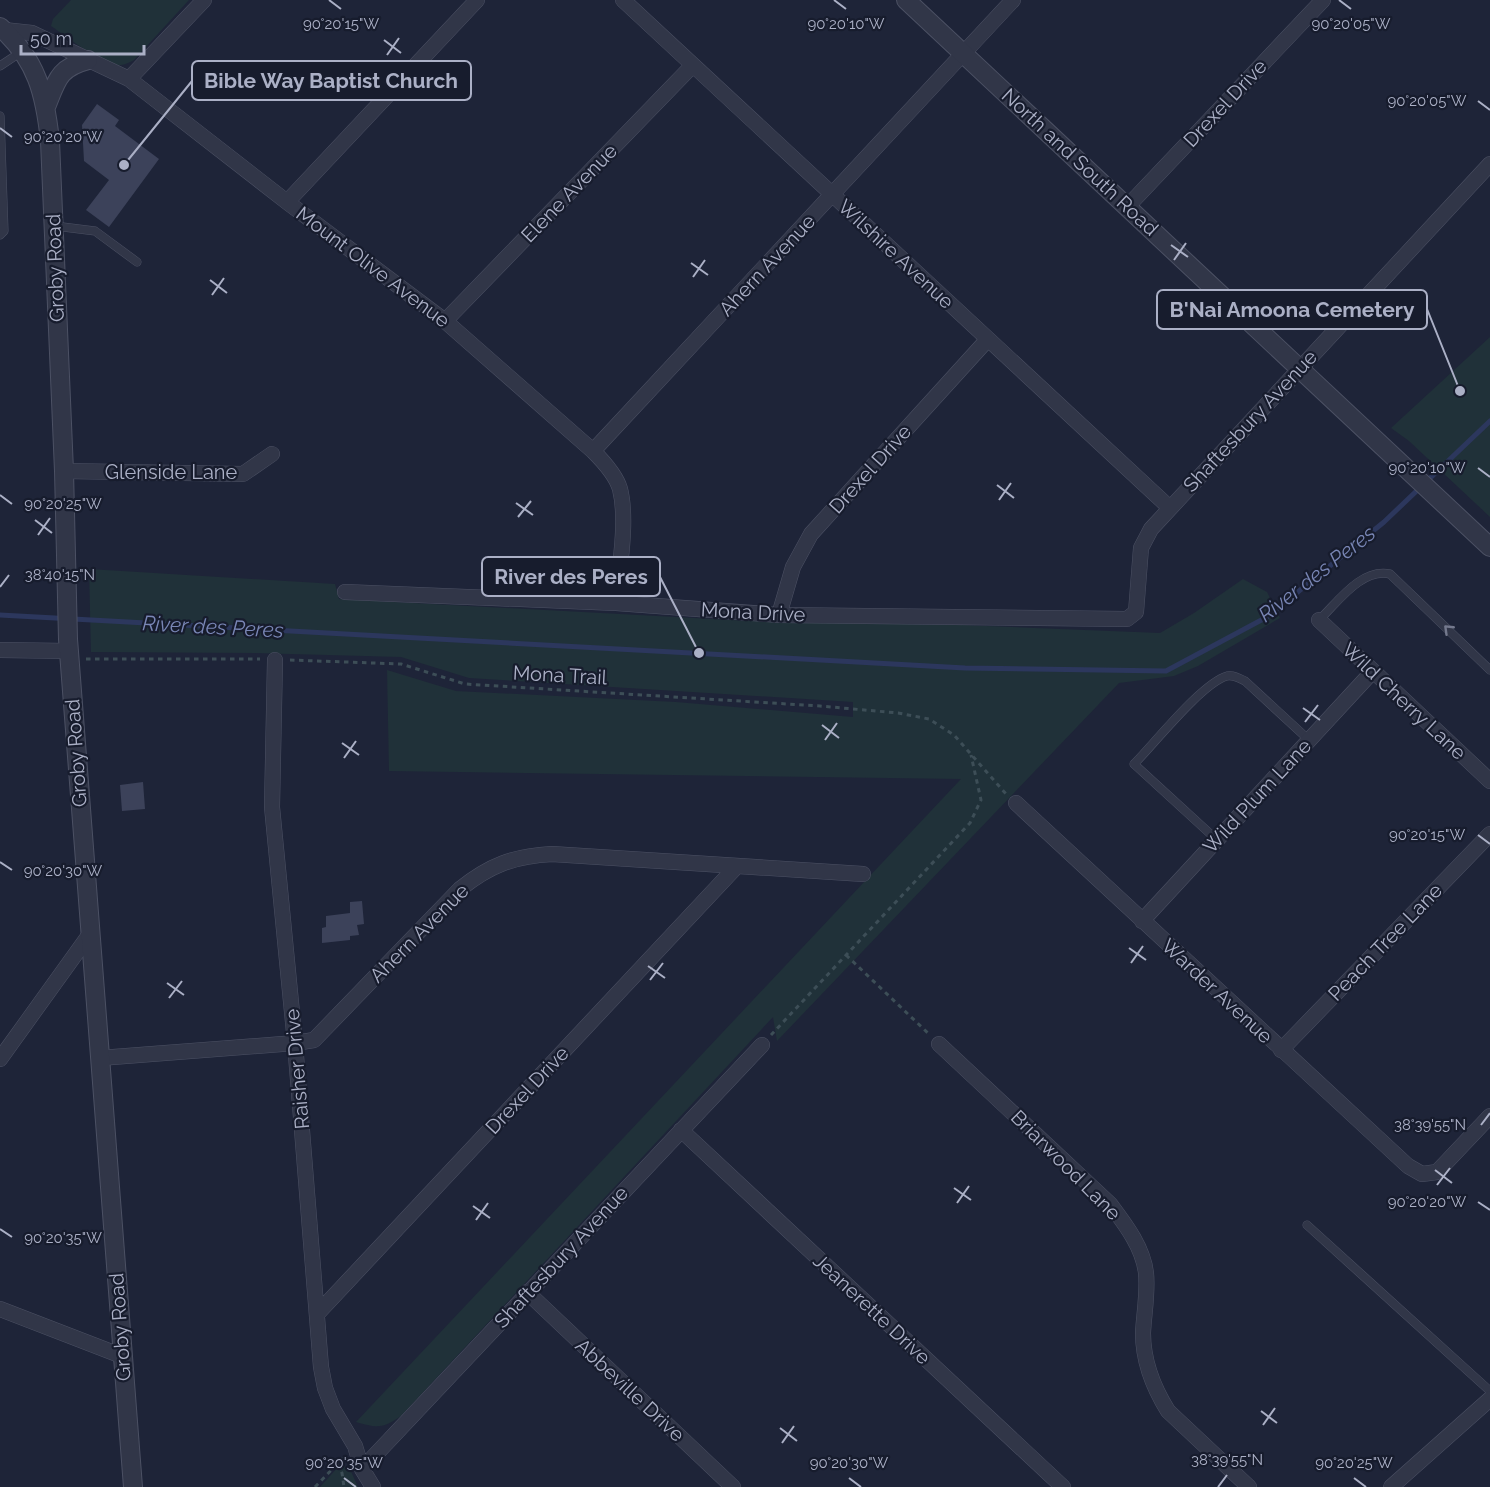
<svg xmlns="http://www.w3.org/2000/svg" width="1490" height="1487" viewBox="0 0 1490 1487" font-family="Raleway,sans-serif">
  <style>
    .green { fill: #203139 }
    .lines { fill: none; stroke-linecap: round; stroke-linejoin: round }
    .stream { stroke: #2c375d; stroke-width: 5 }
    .building { fill: #3c425a }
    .service-casing { stroke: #4c5164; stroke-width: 9 }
    .minor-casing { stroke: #4c5164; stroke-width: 16 }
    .tertiary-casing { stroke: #4c5164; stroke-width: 20 }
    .path { stroke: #3d4e57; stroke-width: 3; stroke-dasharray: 4.5 4.5; stroke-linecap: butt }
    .service { stroke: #313648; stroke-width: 8 }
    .minor { stroke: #313648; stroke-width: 15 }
    .tertiary { stroke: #313648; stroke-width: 18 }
    .oneway { stroke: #74798d }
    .ticks { fill: none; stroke: #abb0c6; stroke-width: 2 }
    .labels { text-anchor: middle; stroke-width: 4.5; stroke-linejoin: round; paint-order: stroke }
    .street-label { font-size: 20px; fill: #abb0c6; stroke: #171c2d }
    .water-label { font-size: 21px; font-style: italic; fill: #7986b5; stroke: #171c2d }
    .ticks-label { font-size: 15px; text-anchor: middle; fill: #abb0c6; stroke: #171c2d; stroke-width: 4.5; stroke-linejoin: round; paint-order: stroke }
    .leader { fill: none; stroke: #abb0c6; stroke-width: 2 }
    .callout-dot { fill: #abb0c6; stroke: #171c2d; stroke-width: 2 }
    .callout { fill: #171c2d; stroke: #abb0c6; stroke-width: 2 }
    .callout-label { font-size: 21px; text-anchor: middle; font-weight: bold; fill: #abb0c6 }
  </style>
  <rect width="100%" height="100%" fill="#1e2438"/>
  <!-- green -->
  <path class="green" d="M 71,0 L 189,0 L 134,60 C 128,63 123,66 116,65 C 100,63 66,36 51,26 L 53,19 Z
    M 1490,337 L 1490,517 L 1409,441 L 1391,428 Z
    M 89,569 L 335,584 L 339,599 L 750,621 L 962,625 L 1160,633 L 1194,613 L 1243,579 L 1267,592 L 1280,618 L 1198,666 L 1174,676 L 1119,683 L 777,1041 L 773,1017 L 401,1416 C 382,1429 377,1428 356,1422 L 961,779 L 389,771 L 387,670 L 456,691 L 676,702 L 853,717 L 853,702 L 469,678 L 401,657 L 253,653 L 91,652 Z
    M 339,1466 L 349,1467 L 358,1487 L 320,1487 Z"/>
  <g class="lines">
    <!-- stream -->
    <path class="stream" d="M 0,615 L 965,668 L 1166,671 L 1267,617 L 1384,522 L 1490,421"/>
  </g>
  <!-- building -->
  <path class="building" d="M 97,104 L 119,120 L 115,126 L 159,159 L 109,227 L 86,210 L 109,180 L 84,161 L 82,125 Z
    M 143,782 L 145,809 L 122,811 L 120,785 Z
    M 362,901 L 364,924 L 357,925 L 359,935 L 350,936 L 350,940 L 322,943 L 322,928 L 326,927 L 326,916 L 350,913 L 350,902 Z"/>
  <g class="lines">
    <!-- service casing -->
    <g class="service-casing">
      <path id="service" d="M 0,66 L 21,52
        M 0,116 L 4,231 L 0,235
        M 55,226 L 95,231 L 137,262
        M 1319,620 C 1338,602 1361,568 1390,574 L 1490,670
        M 1217,840 L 1134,764 C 1154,744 1202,683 1227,676 C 1234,675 1239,678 1245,681 L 1309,740
        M 1307,1225 L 1490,1391"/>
    </g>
    <!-- minor casing -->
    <g class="minor-casing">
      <path id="minor" d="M 623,0 L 1170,508
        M 4,30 L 32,33 L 129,79 L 287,202 L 445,321 L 593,451 C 603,461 616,475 620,489 C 628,521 619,570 616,603
        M 129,79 L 204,0
        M 287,202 L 477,0
        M 1127,207 L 1323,0
        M 445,321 L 693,65
        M 593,451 L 1013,0
        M 64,471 L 243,474 L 272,454
        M 345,592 L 616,603 L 779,615 L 1127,619 L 1136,612 L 1141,548 L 1151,529 L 1490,164
        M 779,615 L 793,567 L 811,534 L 988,339
        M 1319,620 L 1490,781
        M 0,650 L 69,651
        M 275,660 L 272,807 L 295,1043 L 321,1367 L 325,1388 L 333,1409 L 355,1446 L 362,1469 L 373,1487
        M 1016,803 L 1408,1166 L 1422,1174 L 1437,1172 L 1490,1116
        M 1142,921 L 1373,671
        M 939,1044 L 1110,1204 C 1125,1224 1143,1247 1146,1273 C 1148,1293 1144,1313 1143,1333 C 1143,1362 1153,1387 1168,1411 L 1249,1487
        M 1281,1050 L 1490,834
        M 100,1058 L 295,1043 L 314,1040 L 460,889 C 490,865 514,856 552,854 L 863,874
        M 0,1059 L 90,934
        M 681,1130 L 1063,1487
        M 527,1292 L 733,1487
        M 0,1309 L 122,1356
        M 317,1314 L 737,866
        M 362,1469 L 762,1045
        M 1391,1487 L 1490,1399"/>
    </g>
    <!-- tertiary casing -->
    <g class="tertiary-casing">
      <path id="tertiary" d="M 906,0 L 1490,547
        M 0,27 C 37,60 45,94 50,141 L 64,471 L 68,639 L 133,1487
        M 46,107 C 57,80 58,68 88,60"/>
    </g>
    <!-- path -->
    <path class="path" d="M 86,659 L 260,659
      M 290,660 L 401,664 L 465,684 L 820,706 L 898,713 L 929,719 L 954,735 L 1006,794
      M 846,955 L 930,1035
      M 771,1035 L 970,823 L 981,800 L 971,755
      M 337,1464 L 342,1473 L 344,1487
      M 315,1487 L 343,1458"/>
    <!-- service -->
    <use href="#service" class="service"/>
    <!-- minor -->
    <use href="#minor" class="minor"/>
    <!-- tertiary -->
    <use href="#tertiary" class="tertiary"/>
  </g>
  <!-- one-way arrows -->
  <defs><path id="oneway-chevron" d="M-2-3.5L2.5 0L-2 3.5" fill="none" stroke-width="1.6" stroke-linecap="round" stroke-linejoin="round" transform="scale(1.5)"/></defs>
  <use class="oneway" href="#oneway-chevron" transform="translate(1448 629) rotate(-136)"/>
  <!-- ticks -->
  <path class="ticks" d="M 329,0 L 341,9M 834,0 L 846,9M 1339,0 L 1351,9M 384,40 L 401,53M 387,55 L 399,38M 1478,101 L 1490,110M 0,128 L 12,137M 1171,245 L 1188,257M 1174,260 L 1186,243M 691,263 L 708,275M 693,277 L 705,260M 210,280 L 227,293M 212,295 L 224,278M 1478,468 L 1490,477M 997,485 L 1014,498M 0,495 L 12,504M 999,500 L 1011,483M 516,503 L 533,515M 518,517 L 531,501M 35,520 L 52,533M 38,535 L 50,518M 0,587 L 9,575M 1303,708 L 1320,720M 1305,722 L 1318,705M 822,725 L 839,738M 825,740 L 837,723M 342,743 L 359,755M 344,758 L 356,741M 1478,835 L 1490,844M 0,862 L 12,870M 1129,948 L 1146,960M 1131,963 L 1143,946M 648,966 L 665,978M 650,980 L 663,963M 167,983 L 184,995M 169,998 L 182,981M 1481,1125 L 1490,1113M 1435,1170 L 1452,1183M 1437,1185 L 1450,1168M 954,1188 L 971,1200M 1478,1202 L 1490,1210M 957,1203 L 969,1186M 473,1206 L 490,1218M 476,1220 L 488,1203M 0,1229 L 12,1237M 1261,1411 L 1277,1423M 1263,1425 L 1275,1408M 780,1428 L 797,1441M 782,1443 L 794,1426M 344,1478 L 356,1487M 849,1478 L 861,1487M 1354,1478 L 1366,1487M 1218,1487 L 1227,1475"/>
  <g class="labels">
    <!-- street labels -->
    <g class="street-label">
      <text transform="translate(1225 103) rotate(-47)" y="7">Drexel Drive</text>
      <text transform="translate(1080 162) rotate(43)" y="7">North and South Road</text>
      <text transform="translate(569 193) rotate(-46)" y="7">Elene Avenue</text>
      <text transform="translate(896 254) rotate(43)" y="7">Wilshire Avenue</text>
      <text transform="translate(767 265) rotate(-47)" y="7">Ahern Avenue</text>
      <text transform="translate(373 267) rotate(37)" y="7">Mount Olive Avenue</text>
      <text transform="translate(55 268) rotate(-92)" y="7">Groby Road</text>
      <text transform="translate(1250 421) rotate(-47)" y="7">Shaftesbury Avenue</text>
      <text transform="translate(870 469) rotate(-48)" y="7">Drexel Drive</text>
      <text x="171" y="479">Glenside Lane</text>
      <text transform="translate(753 612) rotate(3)" y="7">Mona Drive</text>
      <text transform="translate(560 675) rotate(3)" y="7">Mona Trail</text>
      <text transform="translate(1404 701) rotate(43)" y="7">Wild Cherry Lane</text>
      <text transform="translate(76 753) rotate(-94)" y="7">Groby Road</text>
      <text transform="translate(1257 796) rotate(-47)" y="7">Wild Plum Lane</text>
      <text transform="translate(419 933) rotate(-45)" y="7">Ahern Avenue</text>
      <text transform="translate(1385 942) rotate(-46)" y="7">Peach Tree Lane</text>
      <text transform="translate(1217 991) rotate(43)" y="7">Warder Avenue</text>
      <text transform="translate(297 1069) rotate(-95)" y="7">Raisher Drive</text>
      <text transform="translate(527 1090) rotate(-47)" y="7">Drexel Drive</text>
      <text transform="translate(1066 1165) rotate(45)" y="7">Briarwood Lane</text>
      <text transform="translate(561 1257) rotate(-47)" y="7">Shaftesbury Avenue</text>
      <text transform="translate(872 1309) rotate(43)" y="7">Jeanerette Drive</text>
      <text transform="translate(120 1327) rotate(-94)" y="7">Groby Road</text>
      <text transform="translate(630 1390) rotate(43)" y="7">Abbeville Drive</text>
    </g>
    <!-- water labels -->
    <g class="water-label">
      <text transform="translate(1317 574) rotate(-38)" y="7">River des Peres</text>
      <text transform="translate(213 627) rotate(3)" y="7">River des Peres</text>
    </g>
  </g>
  <g class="ticks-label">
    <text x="341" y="29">90°20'15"W</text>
    <text x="846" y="29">90°20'10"W</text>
    <text x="1351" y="29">90°20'05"W</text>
    <text x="1427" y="106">90°20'05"W</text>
    <text x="63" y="142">90°20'20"W</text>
    <text x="1427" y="473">90°20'10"W</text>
    <text x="63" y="509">90°20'25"W</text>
    <text x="60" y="580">38°40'15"N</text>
    <text x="1427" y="840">90°20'15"W</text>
    <text x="63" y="876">90°20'30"W</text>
    <text x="1430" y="1130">38°39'55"N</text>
    <text x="1427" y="1207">90°20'20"W</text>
    <text x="63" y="1243">90°20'35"W</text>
    <text x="1227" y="1465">38°39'55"N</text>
    <text x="344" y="1468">90°20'35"W</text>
    <text x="849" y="1468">90°20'30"W</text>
    <text x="1354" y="1468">90°20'25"W</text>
  </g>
  <!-- callouts -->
  <path class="leader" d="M124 165L192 81M1460 391L1427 309M699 653L660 577"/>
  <g class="callout-dot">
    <circle cx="124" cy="165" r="6"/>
    <circle cx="1460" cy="391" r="6"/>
    <circle cx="699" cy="653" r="6"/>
  </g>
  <g class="callout">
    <rect x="192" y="61" width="279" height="39" rx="6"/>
    <rect x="1157" y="290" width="270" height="39" rx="6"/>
    <rect x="482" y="557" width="178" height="39" rx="6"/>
  </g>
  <g class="callout-label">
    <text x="331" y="88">Bible Way Baptist Church</text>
    <text x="1292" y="317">B'Nai Amoona Cemetery</text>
    <text x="571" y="584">River des Peres</text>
  </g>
  <!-- scale -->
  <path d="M21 45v9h123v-9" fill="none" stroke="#abb0c6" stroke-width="3"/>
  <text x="30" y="45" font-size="18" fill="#abb0c6" stroke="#171c2d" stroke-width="4.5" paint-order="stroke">50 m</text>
</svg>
